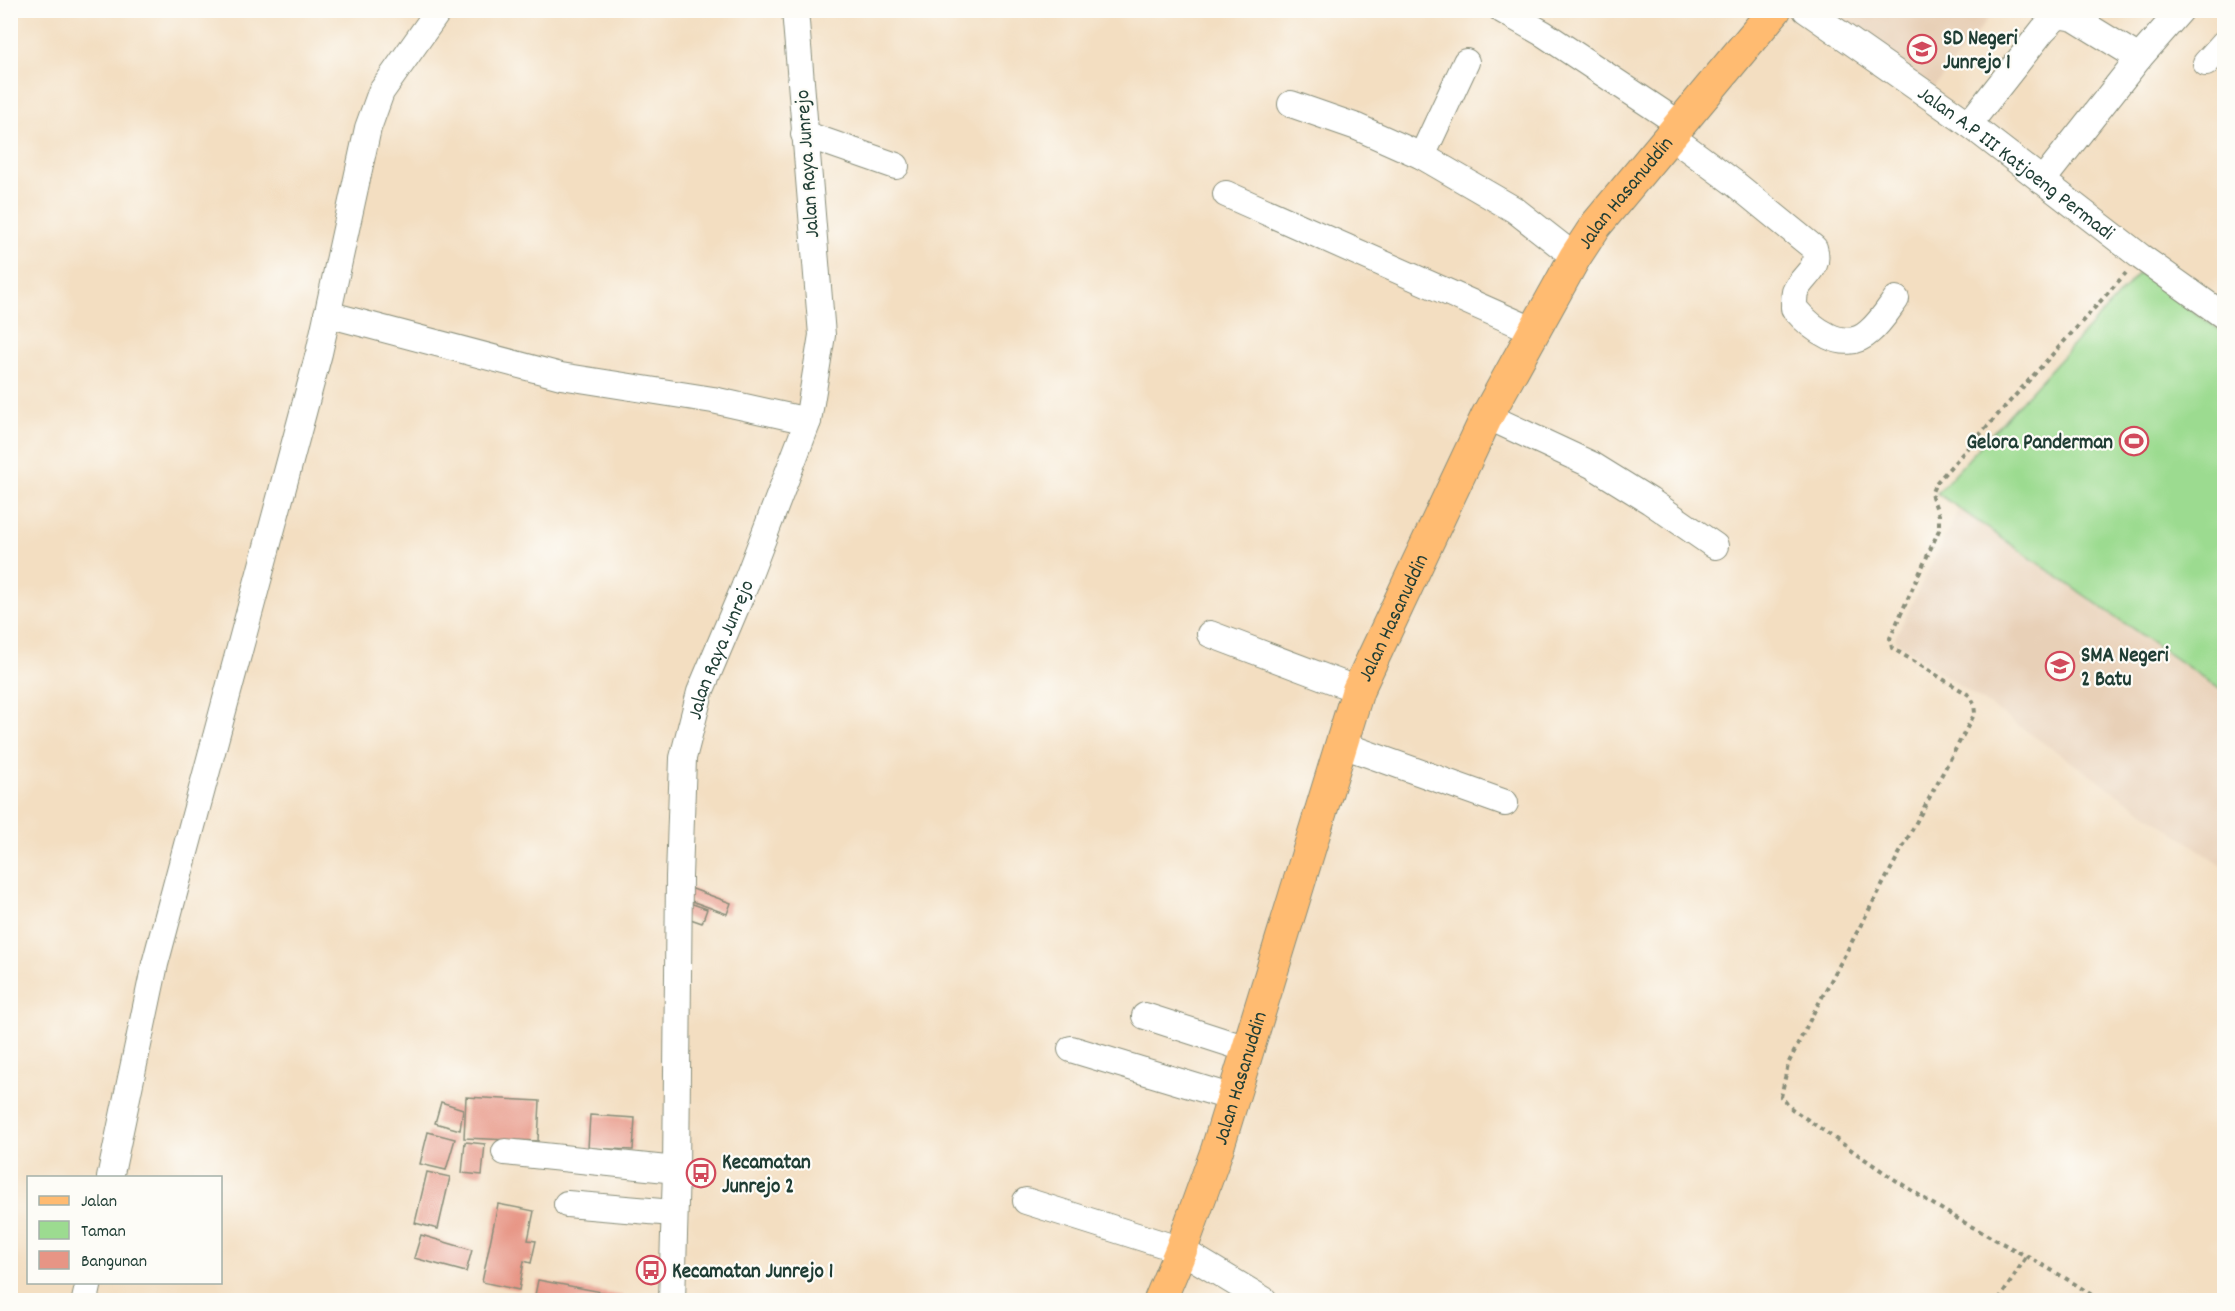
<svg xmlns="http://www.w3.org/2000/svg" width="2235" height="1311" viewBox="0 0 2235 1311" font-family="Dekko,sans-serif">
  <style>
    .built { fill: #e8d0b7 }
    .green { fill: #9cdb90; stroke: #5e8c62; stroke-width: 1.5 }
    .building { fill: #e79585 }
    .lines { fill: none; stroke-linecap: round; stroke-linejoin: round }
    .minor-casing { stroke: #898e7a; stroke-width: 28 }
    .major-casing { stroke: #898e7a; stroke-width: 34 }
    .path { stroke: #898e7a; stroke-width: 4; stroke-dasharray: 4.5 4.5; stroke-linecap: butt }
    .minor { stroke: #fff; stroke-width: 26 }
    .major { stroke: #ffbb71; stroke-width: 32 }
    .labels { text-anchor: middle; stroke-width: 4.5; stroke-linejoin: round; paint-order: stroke }
    .poi-label { font-size: 21px; font-weight: bold; fill: #1f3d34; stroke: #fdfcf7; text-anchor: start }
    .street-label { font-size: 21px; fill: #1f3d34; stroke: #fdfcf7 }
  </style>
  <rect width="100%" height="100%" fill="#fdfcf7"/>
  <filter id="ink" filterUnits="userSpaceOnUse"><feTurbulence type="fractalNoise" baseFrequency=".0167" numOctaves="2"/><feDisplacementMap in="SourceGraphic" scale="12" xChannelSelector="R" yChannelSelector="G"/><feConvolveMatrix kernelMatrix="1 2 1 2 8 2 1 2 1" color-interpolation-filters="sRGB"/></filter>
  <filter id="wash" filterUnits="userSpaceOnUse"><feTurbulence type="fractalNoise" baseFrequency=".008" numOctaves="4" result="noise"/><feDisplacementMap in="SourceGraphic" scale="24" xChannelSelector="R" yChannelSelector="G"/><feGaussianBlur stdDeviation="1.35" result="paint"/><feColorMatrix in="noise" values="0 0 0 0 0 0 0 0 0 0 0 0 0 0 0 0 0 1.4 0 .05"/><feComposite in="paint" operator="in"/></filter>
  <g filter="url(#wash)">
    <rect width="100%" height="100%" fill="#f3dec1"/>
    <!-- built -->
    <path class="built" d="M 1825,11 L 1994,11 L 1934,87 Z
      M 1959,508 L 2224,692 L 2224,867 L 1894,640 Z"/>
    <!-- green -->
    <path class="green" d="M 2139,273 L 2224,333 L 2224,692 L 1937,493 Z"/>
    <g id="blocks">
      <!-- building -->
      <path class="building" d="M 690,888 L 731,903 L 727,914 L 686,899 Z
        M 687,902 L 707,909 L 702,923 L 682,916 Z
        M 466,1097 L 540,1101 L 538,1141 L 464,1138 Z
        M 441,1102 L 463,1109 L 460,1130 L 435,1123 Z
        M 590,1115 L 635,1118 L 633,1150 L 588,1148 Z
        M 428,1132 L 455,1139 L 446,1170 L 420,1164 Z
        M 465,1142 L 485,1144 L 482,1175 L 462,1173 Z
        M 427,1172 L 450,1177 L 438,1229 L 415,1223 Z
        M 498,1204 L 534,1211 L 528,1240 L 536,1241 L 531,1263 L 524,1261 L 519,1290 L 482,1282 Z
        M 421,1235 L 472,1250 L 466,1272 L 414,1258 Z
        M 538,1280 L 623,1296 L 622,1300 L 534,1300 Z"/>
    </g>
  </g>
  <g filter="url(#ink)">
    <use href="#blocks" fill-opacity="0" stroke="#898e7a" stroke-width="1.5"/>
    <g class="lines">
      <!-- minor casing -->
      <g class="minor-casing">
        <g id="minor">
          <path d="M 1502,10 L 1544,34 L 1681,125"/>
          <path id="s1" d="M 1806,10 L 1969,124 L 2141,257 L 2224,316"/>
          <path d="M 1466,62 L 1422,156 L 1515,210 L 1575,257"/>
          <path d="M 2206,63 L 2224,43"/>
          <path d="M 1291,104 L 1357,127 L 1422,156"/>
          <path d="M 1969,124 L 2043,30 L 2058,15 L 2074,18 L 2139,58"/>
          <path d="M 804,134 L 896,166"/>
          <path d="M 1672,137 L 1733,182 L 1814,248 C 1821,270 1802,275 1795,292 C 1794,297 1794,303 1794,308 C 1811,328 1844,355 1869,332 C 1880,323 1888,310 1896,299"/>
          <path d="M 2042,181 L 2139,58 L 2181,10"/>
          <path d="M 1226,194 L 1535,331"/>
          <path d="M 327,314 L 561,376 L 713,400 L 808,421"/>
          <path d="M 1487,416 L 1592,465 L 1650,501 L 1715,546"/>
          <path d="M 1210,634 L 1358,690"/>
          <path d="M 1340,744 L 1505,803"/>
          <path d="M 1145,1016 L 1247,1049"/>
          <path d="M 1071,1049 L 1233,1098"/>
          <path d="M 505,1152 L 676,1170"/>
          <path d="M 110,1178 L 155,964 L 319,353 L 368,128 L 381,92 L 439,10"/>
          <path d="M 1026,1201 L 1181,1250 L 1264,1300"/>
          <path d="M 567,1204 L 673,1213"/>
          <path d="M 85,1300 L 89,1282"/>
          <path id="s2" d="M 672,1300 L 676,1170 L 679,877 L 683,758 L 700,692 L 744,588 L 808,421 L 822,335 L 795,10"/>
        </g>
      </g>
      <!-- major casing -->
      <g class="major-casing">
        <g id="major">
          <path id="s3" d="M 1160,1300 L 1181,1250 L 1217,1150 L 1358,690 L 1487,416 L 1575,257 L 1596,225 L 1775,10"/>
        </g>
      </g>
      <!-- path -->
      <path class="path" d="M 1999,1300 L 2026,1257
        M 2099,1300 C 2055,1269 2007,1247 1960,1220 C 1902,1187 1848,1147 1792,1109 L 1781,1097 L 1788,1064 L 1814,1012 L 1975,713 L 1974,704 L 1969,695 L 1892,648 L 1890,638 L 1939,530 L 1939,515 L 1931,494 L 1936,483 L 2126,273"/>
      <!-- minor -->
      <use href="#minor" class="minor"/>
      <!-- major -->
      <use href="#major" class="major"/>
    </g>
  </g>
  <!-- icons -->
  <defs>
    <g id="school-ring" transform="scale(1.5)"><circle r="9.5" fill="#fdfcf7" stroke="#d1495b" stroke-width="1.5"/><path d="M0-5L7-2L0 1L-7-2ZM-4 1L0 2.5L4 1V4Q0 6-4 4Z" fill="#d1495b"/></g>
    <g id="stadium-ring" transform="scale(1.5)"><circle r="9.5" fill="#fdfcf7" stroke="#d1495b" stroke-width="1.5"/><path d="M0-5a6.5 5 0 1 0 0 10a6.5 5 0 1 0 0-10ZM-3.5-1.8h7v3.6h-7Z" fill="#d1495b"/></g>
    <g id="bus-ring" transform="scale(1.5)"><circle r="9.5" fill="#fdfcf7" stroke="#d1495b" stroke-width="1.5"/><path d="M-5-6H5V4H4V6H2V4H-2V6H-4V4H-5ZM-3.5-4V0h7V-4ZM-3.5 1.2v1.5H-2V1.2ZM2 1.2v1.5H3.5V1.2Z" fill="#d1495b"/></g>
  </defs>
  <g fill-rule="evenodd">
    <use href="#school-ring" x="1922" y="49"/>
    <use href="#stadium-ring" x="2134" y="441"/>
    <use href="#school-ring" x="2060" y="666"/>
    <use href="#bus-ring" x="701" y="1173"/>
    <use href="#bus-ring" x="651" y="1270"/>
  </g>
  <g class="labels">
    <!-- poi labels -->
    <g class="poi-label">
      <text x="1943" y="44">SD Negeri<tspan x="1943" dy="24">Junrejo 1</tspan></text>
      <text x="2113" y="448" text-anchor="end">Gelora Panderman</text>
      <text x="2081" y="661">SMA Negeri<tspan x="2081" dy="24">2 Batu</tspan></text>
      <text x="722" y="1168">Kecamatan<tspan x="722" dy="24">Junrejo 2</tspan></text>
      <text x="672" y="1277">Kecamatan Junrejo 1</text>
    </g>
    <!-- street labels -->
    <g class="street-label">
      <text dy="7" stroke="none"><textPath href="#s1" startOffset="260">Jalan A.P III Katjoeng Permadi</textPath></text>
      <text transform="translate(806 164) rotate(-94)" y="7">Jalan Raya Junrejo</text>
      <text dy="7" stroke="none"><textPath href="#s3" startOffset="1208">Jalan Hasanuddin</textPath></text>
      <text dy="7" stroke="none"><textPath href="#s3" startOffset="722">Jalan Hasanuddin</textPath></text>
      <text dy="7" stroke="none"><textPath href="#s2" startOffset="657">Jalan Raya Junrejo</textPath></text>
      <text dy="7" stroke="none"><textPath href="#s3" startOffset="236">Jalan Hasanuddin</textPath></text>
    </g>
  </g>
  <!-- margin -->
  <rect width="2235" height="1311" fill="none" stroke="#fdfcf7" stroke-width="36"/>
  <!-- legend -->
  <rect x="27" y="1176" width="195" height="108" fill="#fdfcf7" stroke="#a4b0a9" stroke-width="1.5"/>
  <rect x="39" y="1196" width="30" height="9" fill="#ffbb71" stroke="#a4b0a9" stroke-width="1.5"/>
  <text x="81" y="1206" font-size="18" fill="#1f3d34">Jalan</text>
  <rect x="39" y="1221" width="30" height="18" fill="#9cdb90" stroke="#a4b0a9" stroke-width="1.5"/>
  <text x="81" y="1236" font-size="18" fill="#1f3d34">Taman</text>
  <rect x="39" y="1251" width="30" height="18" fill="#e79585" stroke="#a4b0a9" stroke-width="1.5"/>
  <text x="81" y="1266" font-size="18" fill="#1f3d34">Bangunan</text>
</svg>
